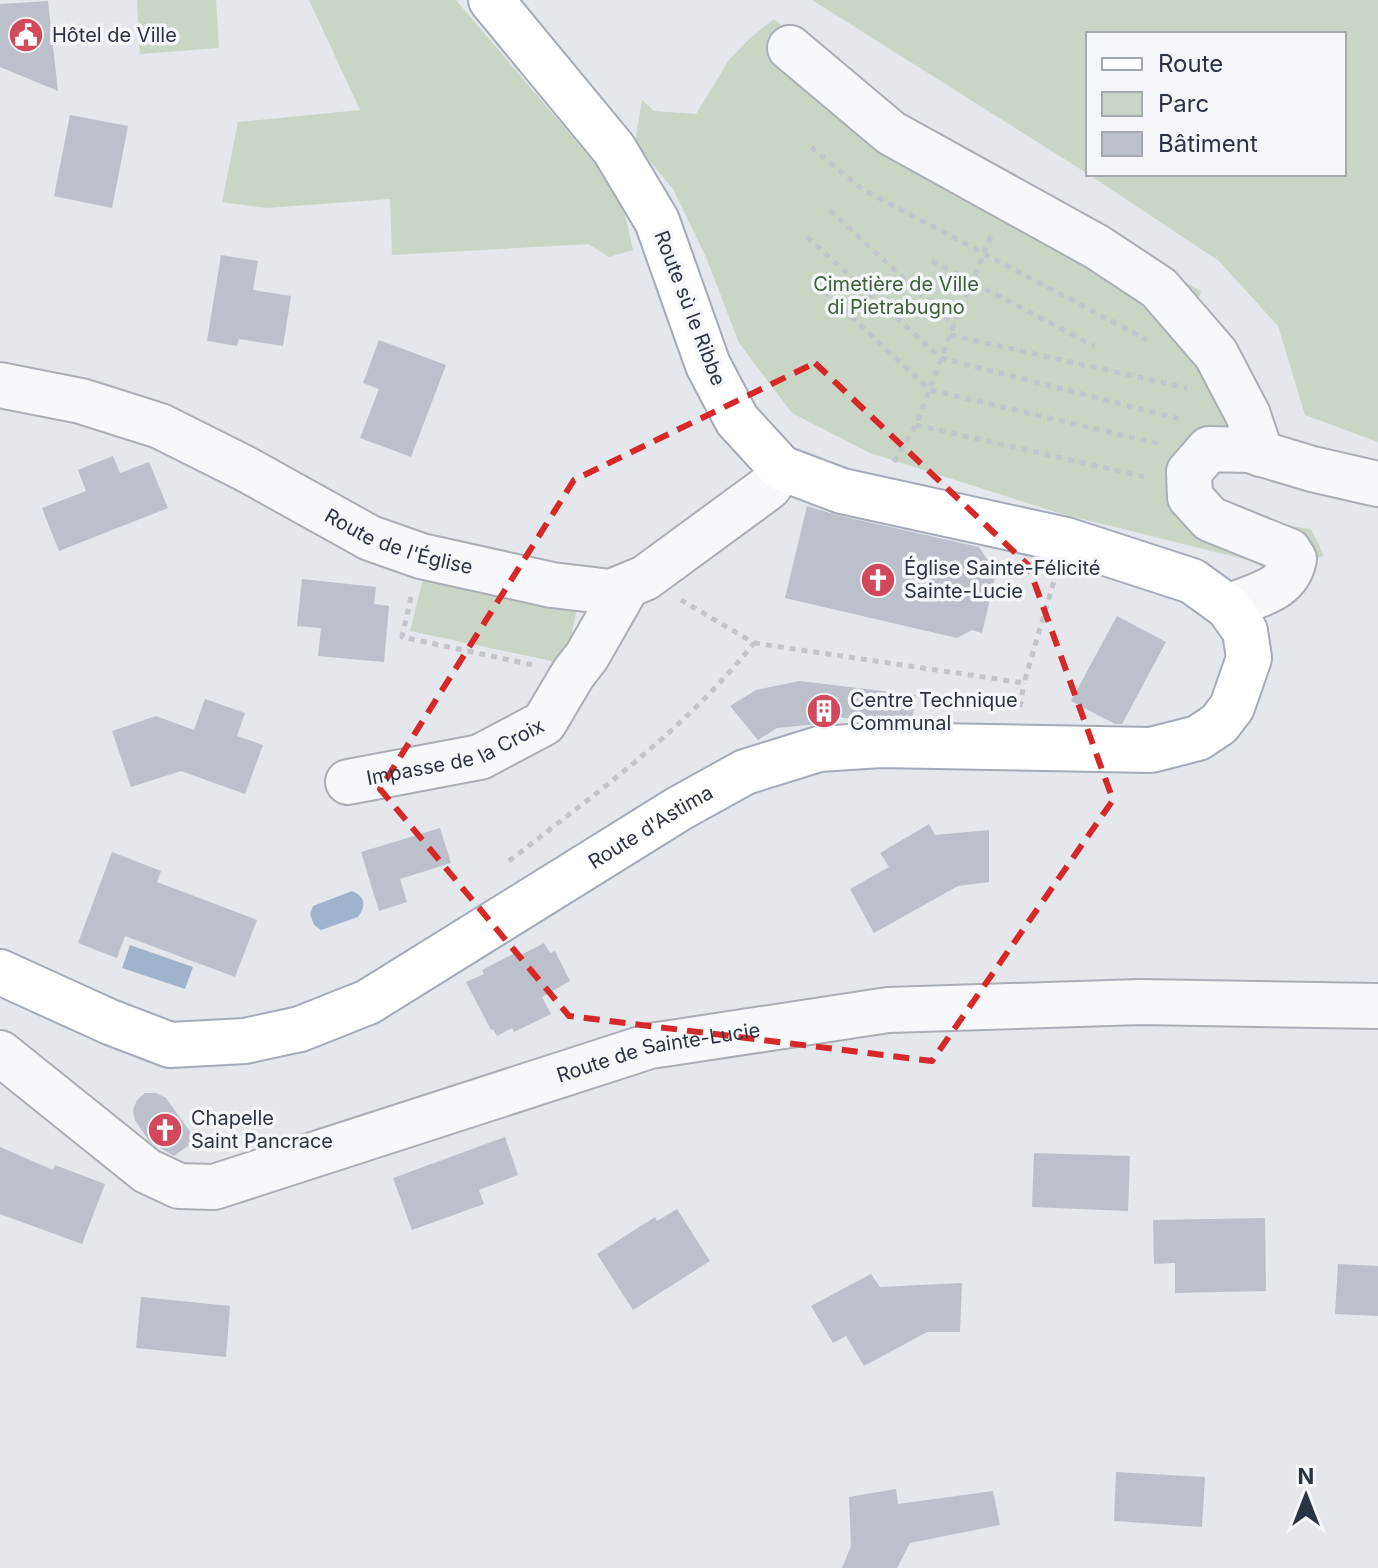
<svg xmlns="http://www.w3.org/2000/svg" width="1378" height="1568" viewBox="0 0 1378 1568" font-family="Inter,sans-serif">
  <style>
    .green { fill: #c9d6c5 }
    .water { fill: #9fb4cc }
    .building { fill: #bbc0ca }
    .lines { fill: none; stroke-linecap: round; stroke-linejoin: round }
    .minor-casing { stroke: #a9aeb7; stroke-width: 48 }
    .major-casing { stroke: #a3abb8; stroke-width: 48 }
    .path { stroke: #c2c5cb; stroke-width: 5; stroke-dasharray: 6 6; stroke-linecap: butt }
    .minor { stroke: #f7f8fa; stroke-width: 44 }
    .major { stroke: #fff; stroke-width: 44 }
    .marked { fill: none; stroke: #d62828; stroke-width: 6; stroke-dasharray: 16 10; stroke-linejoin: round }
    .labels { text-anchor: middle; stroke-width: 7; stroke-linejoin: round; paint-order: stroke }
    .poi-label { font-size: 20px; fill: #2b3445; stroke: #f4f6f9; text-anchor: start }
    .park-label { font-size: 20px; fill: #3f6138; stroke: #f4f6f9 }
    .street-label { font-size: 20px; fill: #2b3445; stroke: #f4f6f9 }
  </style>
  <rect width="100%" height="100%" fill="#e4e7ec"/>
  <!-- green -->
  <path class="green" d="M 137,0 L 216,0 L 219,48 L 140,54 Z
    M 309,0 L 456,0 L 620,193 L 633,250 L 609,257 L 588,244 L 392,255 L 390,199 L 266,208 L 222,202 L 238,122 L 360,110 Z
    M 812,0 L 1378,0 L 1378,442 L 1305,415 L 1278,326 L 1219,261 L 1088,174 L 1344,174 L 1344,34 L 1088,34 L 1088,174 Z
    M 774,19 L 841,77 L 1088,229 L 1201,291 L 1197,301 L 1195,350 L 1236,438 L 1197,442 L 1218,516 L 1311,529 L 1324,556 L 1276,567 L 1062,514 L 870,453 L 792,413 L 739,343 L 706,257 L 673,189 L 635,143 L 642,100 L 654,111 L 696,114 L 729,60 L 749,39 Z
    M 426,567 L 579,597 L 566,664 L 410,631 Z"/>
  <!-- water -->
  <path class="water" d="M 352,891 C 366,897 366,906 358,917 L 321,930 L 314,925 L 310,914 L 313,906 Z
    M 130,945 L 193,967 L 185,989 L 122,968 Z"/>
  <!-- building -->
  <path class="building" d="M 48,1 L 58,91 L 0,67 L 0,4 Z
    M 70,115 L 128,126 L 112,208 L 54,196 Z
    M 221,255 L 258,261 L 253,290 L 291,296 L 283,346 L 239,339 L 237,346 L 207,341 Z
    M 379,340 L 446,365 L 411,457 L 360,438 L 379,389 L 363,383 Z
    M 113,456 L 120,473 L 149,462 L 168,508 L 59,551 L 42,508 L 86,491 L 78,470 Z
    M 807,506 L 837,515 L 979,547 L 987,559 L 999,561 L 982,633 L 972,630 L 957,638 L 785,598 Z
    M 302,579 L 376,587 L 374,604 L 389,606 L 384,662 L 318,656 L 321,628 L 297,626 Z
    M 1117,616 L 1166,642 L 1122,724 L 1115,724 L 1071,701 Z
    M 800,681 L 916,695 L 912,721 L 868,721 L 829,716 L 828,723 L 777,728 L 758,740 L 730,706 L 756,690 Z
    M 205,699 L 245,713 L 237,736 L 263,745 L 245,794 L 181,771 L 131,787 L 112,731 L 156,716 L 194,730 Z
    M 929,824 L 935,835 L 989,830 L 989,882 L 958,886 L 874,933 L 850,889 L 889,867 L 880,853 Z
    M 440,828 L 451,863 L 400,879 L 407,902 L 379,911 L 361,852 Z
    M 112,852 L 161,871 L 157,882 L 257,920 L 235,977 L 125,936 L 117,958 L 78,943 Z
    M 544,943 L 550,953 L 555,951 L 570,981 L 542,997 L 551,1014 L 514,1032 L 512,1028 L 497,1036 L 493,1029 L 491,1030 L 466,982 L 484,974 L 482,970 L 519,951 L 521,955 Z
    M 145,1093 L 156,1093 L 166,1098 L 196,1140 L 174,1156 L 149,1141 L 135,1120 L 133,1110 L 137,1100 Z
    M 505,1137 L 518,1175 L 479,1190 L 484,1204 L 412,1230 L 393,1178 Z
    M 0,1147 L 53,1170 L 55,1165 L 105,1184 L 82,1244 L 0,1214 Z
    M 1034,1153 L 1130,1156 L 1128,1211 L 1032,1207 Z
    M 677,1209 L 710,1261 L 633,1310 L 597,1254 L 655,1217 L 657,1221 Z
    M 1265,1218 L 1266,1291 L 1175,1293 L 1175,1263 L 1154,1264 L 1153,1220 Z
    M 1338,1264 L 1378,1266 L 1378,1316 L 1335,1314 Z
    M 871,1274 L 880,1287 L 962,1283 L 960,1332 L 927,1332 L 864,1366 L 846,1336 L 833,1343 L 811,1306 Z
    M 141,1297 L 230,1306 L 226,1357 L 136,1348 Z
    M 1116,1472 L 1205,1477 L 1202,1527 L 1114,1521 Z
    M 896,1489 L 898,1504 L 993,1491 L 1000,1525 L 910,1543 L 897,1568 L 842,1568 L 851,1546 L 849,1497 Z"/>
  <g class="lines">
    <!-- minor casing -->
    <g class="minor-casing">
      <g id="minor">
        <path d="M 790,48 L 891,133 L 1097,247 L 1159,288 L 1216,354 L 1248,415 L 1261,454"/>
        <path id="s1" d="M 0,385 L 81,401 L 160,426 L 244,468 L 370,538 L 421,556 L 552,585 L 611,592 L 645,578 L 769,487 L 781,468"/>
        <path d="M 1228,607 C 1255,595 1288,591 1294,559 L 1289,551 L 1210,519 L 1190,497 L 1189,472 L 1209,449 L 1249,450 L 1312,469 L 1378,484"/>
        <path id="s2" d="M 348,782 L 480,757 L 544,723 L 573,674 L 587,656 L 627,586"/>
        <path id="s3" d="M 0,1053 L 147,1171 L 179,1186 L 214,1187 L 650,1046 L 671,1043 L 888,1010 L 1140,1002 L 1378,1006"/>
      </g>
    </g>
    <!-- major casing -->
    <g class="major-casing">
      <g id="major">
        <path id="s4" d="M 0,972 L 110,1022 L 170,1045 L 245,1041 L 300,1029 L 368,1002 L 680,808 L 745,772 L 819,749 L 881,745 L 1151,750 L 1198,738 L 1219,724 L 1232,707 L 1249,658 L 1245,631 L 1228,607 L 1192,581 L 1066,540 L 842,491 L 781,468 L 737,420 L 708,365 L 657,221 L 614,149 L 491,0"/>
      </g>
    </g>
    <!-- path -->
    <path class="path" d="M 811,147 L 862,189 L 1147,340
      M 830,210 L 954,325
      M 807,237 L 941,358 L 1180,419
      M 932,261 L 1094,346
      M 816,284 L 930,390 L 1160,444
      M 950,335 L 1187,388
      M 916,425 L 1150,478
      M 894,462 L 916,425 L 950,335 L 991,236
      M 411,597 L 402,637 L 533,665
      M 754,643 L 1024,683 L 1054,581
      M 1020,707 L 1024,683
      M 509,861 C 595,794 685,730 754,643 L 681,600"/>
    <!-- minor -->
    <use href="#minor" class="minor"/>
    <!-- major -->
    <use href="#major" class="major"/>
  </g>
  <!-- marked area -->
  <path class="marked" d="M 815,363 L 1028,565 L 1113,800 L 932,1061 L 569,1016 L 380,789 L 574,480 Z"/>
  <!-- icons -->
  <defs>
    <g id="civic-disc" transform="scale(1.8)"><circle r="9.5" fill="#d1495b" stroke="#f4f6f9"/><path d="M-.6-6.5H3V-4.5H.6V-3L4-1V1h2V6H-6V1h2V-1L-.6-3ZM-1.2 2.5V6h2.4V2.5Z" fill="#fff"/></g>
    <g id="church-disc" transform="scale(1.8)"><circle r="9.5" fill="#d1495b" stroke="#f4f6f9"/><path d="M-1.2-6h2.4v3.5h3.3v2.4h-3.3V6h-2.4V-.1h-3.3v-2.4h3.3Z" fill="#fff"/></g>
    <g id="building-disc" transform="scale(1.8)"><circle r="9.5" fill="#d1495b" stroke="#f4f6f9"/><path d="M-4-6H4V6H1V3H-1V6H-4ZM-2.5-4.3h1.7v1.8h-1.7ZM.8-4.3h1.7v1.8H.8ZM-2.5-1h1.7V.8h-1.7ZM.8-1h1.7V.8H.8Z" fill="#fff"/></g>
  </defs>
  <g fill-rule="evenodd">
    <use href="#civic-disc" x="26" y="35"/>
    <use href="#church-disc" x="878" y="580"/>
    <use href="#building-disc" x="824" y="711"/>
    <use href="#church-disc" x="165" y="1130"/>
  </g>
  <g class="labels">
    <!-- poi labels -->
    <g class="poi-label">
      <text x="52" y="42">Hôtel de Ville</text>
      <text x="904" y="575">Église Sainte-Félicité<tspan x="904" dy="23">Sainte-Lucie</tspan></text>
      <text x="850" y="707">Centre Technique<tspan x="850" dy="23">Communal</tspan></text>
      <text x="191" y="1125">Chapelle<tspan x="191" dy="23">Saint Pancrace</tspan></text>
    </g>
    <!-- park labels -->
    <g class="park-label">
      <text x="896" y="291">Cimetière de Ville<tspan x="896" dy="23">di Pietrabugno</tspan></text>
    </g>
    <!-- street labels -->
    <g class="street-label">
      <text transform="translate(690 308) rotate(69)" y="7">Route sù le Ribbe</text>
      <text dy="7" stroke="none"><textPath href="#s1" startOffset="432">Route de l'Église</textPath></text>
      <text dy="7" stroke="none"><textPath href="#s2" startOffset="112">Impasse de la Croix</textPath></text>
      <text dy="7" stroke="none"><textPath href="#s4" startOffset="722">Route d'Astima</textPath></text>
      <text dy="7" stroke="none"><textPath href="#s3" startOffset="724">Route de Sainte-Lucie</textPath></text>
    </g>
  </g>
  <!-- legend -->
  <rect x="1086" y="32" width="260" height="144" fill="#f4f6f9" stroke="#a4a8b1" stroke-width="2"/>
  <rect x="1102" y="58" width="40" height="12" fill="#ffffff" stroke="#a4a8b1" stroke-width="2"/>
  <text x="1158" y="72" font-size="24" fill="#2b3445">Route</text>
  <rect x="1102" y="92" width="40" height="24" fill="#c9d6c5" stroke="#a4a8b1" stroke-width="2"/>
  <text x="1158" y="112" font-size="24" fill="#2b3445">Parc</text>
  <rect x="1102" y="132" width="40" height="24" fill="#bbc0ca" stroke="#a4a8b1" stroke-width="2"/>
  <text x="1158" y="152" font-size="24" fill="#2b3445">Bâtiment</text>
  <!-- north arrow -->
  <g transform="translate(1306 1496)" stroke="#f4f6f9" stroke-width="6" paint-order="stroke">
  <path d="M0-6L14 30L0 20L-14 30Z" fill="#2b3445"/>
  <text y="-12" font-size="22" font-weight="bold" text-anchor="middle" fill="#2b3445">N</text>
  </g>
</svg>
